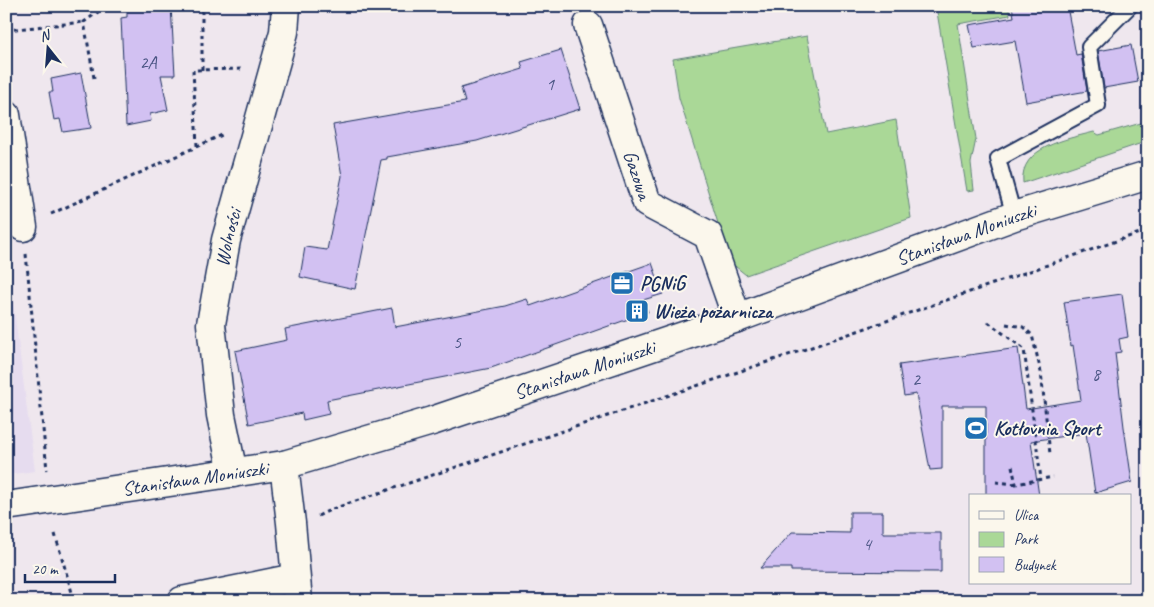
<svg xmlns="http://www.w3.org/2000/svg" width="1154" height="607" viewBox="0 0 1154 607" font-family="Caveat,sans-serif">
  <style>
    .built { fill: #e6dcef }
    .green { fill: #aad897; stroke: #62847a }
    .building { fill: #d2c1f2; stroke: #1b2f5e }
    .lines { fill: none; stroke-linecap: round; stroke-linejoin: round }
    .lane-casing { stroke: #1b2f5e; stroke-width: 18 }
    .street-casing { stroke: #1b2f5e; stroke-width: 31 }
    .secondary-casing { stroke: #1b2f5e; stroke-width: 31 }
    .path { stroke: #1b2f5e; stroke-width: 3; stroke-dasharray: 4 4; stroke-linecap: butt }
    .lane { stroke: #fbf7ec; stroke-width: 14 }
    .street { stroke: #fbf7ec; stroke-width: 28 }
    .secondary { stroke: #fbf7ec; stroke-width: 28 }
    .labels { text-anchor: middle; stroke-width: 4; stroke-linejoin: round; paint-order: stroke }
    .number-label { font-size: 18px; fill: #495483 }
    .street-label { font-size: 20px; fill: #1b2f5e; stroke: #fbf7ec }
    .poi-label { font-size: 20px; font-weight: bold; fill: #1b2f5e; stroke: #fbf7ec; text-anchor: start }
  </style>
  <rect width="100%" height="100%" fill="#efe7ee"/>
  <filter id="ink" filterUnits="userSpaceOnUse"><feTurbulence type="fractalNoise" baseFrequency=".02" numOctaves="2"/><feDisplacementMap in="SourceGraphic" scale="10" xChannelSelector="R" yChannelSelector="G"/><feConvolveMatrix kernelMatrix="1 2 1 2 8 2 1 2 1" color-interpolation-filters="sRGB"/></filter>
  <g filter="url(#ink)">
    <!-- built -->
    <path class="built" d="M 6,262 L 8,264 L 35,471 L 6,475 Z"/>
    <!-- green -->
    <path class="green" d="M 936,6 L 1008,6 L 1010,15 L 958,24 L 976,139 L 971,163 L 974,190 L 967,191 Z
      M 807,36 L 826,134 L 896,120 L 911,218 L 746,275 L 730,262 L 679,98 L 673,59 Z
      M 1148,121 L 1148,141 L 1023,183 C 1019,147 1067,139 1094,132 L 1099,135 Z"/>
    <!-- building -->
    <path class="building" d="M 134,6 L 171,6 L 175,75 L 161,75 L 168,110 L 150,114 L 151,121 L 126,126 L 121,18 L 127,17 L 127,8 L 134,8 Z
      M 1012,6 L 1067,6 L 1076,55 L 1081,54 L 1087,91 L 1026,102 L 1015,41 L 974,48 L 969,25 L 1014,17 Z
      M 1131,45 L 1138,82 L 1104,88 L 1098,51 Z
      M 561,50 L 580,109 L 477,141 L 387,157 L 387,159 L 381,160 L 355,289 L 300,277 L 305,247 L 327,250 L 342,176 L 333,125 L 465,102 L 461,88 L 523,69 L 521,62 Z
      M 81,73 L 91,128 L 63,132 L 60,119 L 54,120 L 49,92 L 53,92 L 51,79 Z
      M 652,263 L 663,294 L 643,300 L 648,312 L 491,368 L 327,400 L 329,414 L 303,420 L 302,413 L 249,424 L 235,351 L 287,340 L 285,329 L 392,308 L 395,327 L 505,306 L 527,299 L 530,306 Z
      M 1122,294 L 1128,337 L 1119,339 L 1121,352 L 1115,353 L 1124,427 L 1132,482 L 1095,493 L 1086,433 L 1031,441 L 1039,496 L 986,496 L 986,406 L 942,406 L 942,469 L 930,470 L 916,394 L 904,396 L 899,365 L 1018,348 L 1026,409 L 1081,400 L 1073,345 L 1071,346 L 1064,302 Z
      M 850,512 L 883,512 L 883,533 L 941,533 L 941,572 L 793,571 L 791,571 L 791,568 L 760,568 L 792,532 L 850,533 Z"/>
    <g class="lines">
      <!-- lane casing -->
      <g class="lane-casing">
        <path id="lane" d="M 1014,216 L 998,159 L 1098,105 L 1089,47 L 1130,6"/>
      </g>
      <!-- street casing -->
      <g class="street-casing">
        <g id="street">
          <path id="s1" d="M 588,25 L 647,203 L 708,235 L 737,318"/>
          <path d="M 6,115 L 23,227"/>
          <path d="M 284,465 L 291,523 L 298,601"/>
          <path id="s2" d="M 233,473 L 221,415 L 211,324 L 226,240 L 284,32 L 286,6"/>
          <path d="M 182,601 L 295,578"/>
        </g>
      </g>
      <!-- secondary casing -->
      <g class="secondary-casing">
        <g id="secondary">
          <path id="s3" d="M 6,506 L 284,465 L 432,421 L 737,318 L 1014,216 L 1148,175"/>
        </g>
      </g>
      <!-- path -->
      <path class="path" d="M 6,30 L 84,22
        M 202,70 L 202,6
        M 94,78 L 84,22 L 98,12 L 99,6
        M 197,146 L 193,70 L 244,69
        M 51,214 L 224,134
        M 26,254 L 47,470
        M 988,322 L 1024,349 L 1041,479
        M 1006,324 L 1023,327 L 1032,335 L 1041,372 L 1050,454
        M 1012,466 L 1016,484 L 1053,477
        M 996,482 L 1016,484
        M 318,516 L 332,509 L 800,351 L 1148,230
        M 55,534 L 73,596
        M 1132,601 L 1148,598"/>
      <!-- lane -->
      <use href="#lane" class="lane"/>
      <!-- street -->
      <use href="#street" class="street"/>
      <!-- secondary -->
      <use href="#secondary" class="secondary"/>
    </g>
  </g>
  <!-- icons -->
  <defs>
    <g id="office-square" transform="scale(1.25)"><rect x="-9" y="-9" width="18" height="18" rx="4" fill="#1f6fb2" stroke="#fbf7ec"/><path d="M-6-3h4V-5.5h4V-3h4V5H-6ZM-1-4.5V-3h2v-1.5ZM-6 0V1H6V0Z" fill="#fff"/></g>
    <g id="building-square" transform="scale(1.25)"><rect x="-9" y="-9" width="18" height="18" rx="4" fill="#1f6fb2" stroke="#fbf7ec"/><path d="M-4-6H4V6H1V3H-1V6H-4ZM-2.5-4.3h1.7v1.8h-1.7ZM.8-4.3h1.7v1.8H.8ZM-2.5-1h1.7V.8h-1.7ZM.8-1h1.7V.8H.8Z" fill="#fff"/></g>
    <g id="stadium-square" transform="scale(1.25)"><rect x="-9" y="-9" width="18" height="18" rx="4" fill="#1f6fb2" stroke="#fbf7ec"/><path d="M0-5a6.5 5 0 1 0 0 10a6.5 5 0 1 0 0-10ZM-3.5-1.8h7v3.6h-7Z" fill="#fff"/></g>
  </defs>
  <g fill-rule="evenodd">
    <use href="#office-square" x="622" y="283"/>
    <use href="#building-square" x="637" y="311"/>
    <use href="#stadium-square" x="976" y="428"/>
  </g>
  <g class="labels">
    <!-- number labels -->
    <g class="number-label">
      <text x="148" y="68">2A</text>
      <text x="550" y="90">1</text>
      <text x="457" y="348">5</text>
      <text x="1096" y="380">8</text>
      <text x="916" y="385">2</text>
      <text x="867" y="550">4</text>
    </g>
    <!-- street labels -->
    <g class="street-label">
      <text dy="7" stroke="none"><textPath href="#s1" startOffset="158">Gazowa</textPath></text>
      <text dy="7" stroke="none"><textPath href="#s3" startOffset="1001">Stanisława Moniuszki</textPath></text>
      <text dy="7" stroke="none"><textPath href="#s2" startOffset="239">Wolności</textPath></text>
      <text dy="7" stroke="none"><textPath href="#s3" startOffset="596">Stanisława Moniuszki</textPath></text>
      <text dy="7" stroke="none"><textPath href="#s3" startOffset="191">Stanisława Moniuszki</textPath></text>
    </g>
    <!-- poi labels -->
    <g class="poi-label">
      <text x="640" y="290">PGNiG</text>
      <text x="654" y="318">Wieża pożarnicza</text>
      <text x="994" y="435">Kotłovnia Sport</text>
    </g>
  </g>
  <!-- margin -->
  <rect width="1154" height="607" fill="none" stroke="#fbf7ec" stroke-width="25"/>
  <rect x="12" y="12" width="1129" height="582" fill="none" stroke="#1b2f5e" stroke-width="2" filter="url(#ink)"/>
  <!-- legend -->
  <rect x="969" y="494" width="162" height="90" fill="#fbf7ec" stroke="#a1a7b3"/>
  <rect x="979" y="511" width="25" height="8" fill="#fbf7ec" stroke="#a1a7b3"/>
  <text x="1014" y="520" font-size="15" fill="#1b2f5e">Ulica</text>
  <rect x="979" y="532" width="25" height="15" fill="#aad897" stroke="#a1a7b3"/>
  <text x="1014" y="544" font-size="15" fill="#1b2f5e">Park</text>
  <rect x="979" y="557" width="25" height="15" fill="#d2c1f2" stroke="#a1a7b3"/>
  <text x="1014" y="570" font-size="15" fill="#1b2f5e">Budynek</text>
  <!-- north arrow -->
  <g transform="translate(48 48) rotate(343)" stroke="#fbf7ec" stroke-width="4" paint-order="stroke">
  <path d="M0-4L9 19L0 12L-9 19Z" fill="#1b2f5e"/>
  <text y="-8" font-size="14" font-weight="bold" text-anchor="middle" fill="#1b2f5e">N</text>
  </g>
  <!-- scale -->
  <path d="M25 574v8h90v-8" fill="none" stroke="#1b2f5e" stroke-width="2.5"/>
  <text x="32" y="574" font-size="15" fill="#1b2f5e" stroke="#fbf7ec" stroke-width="4" paint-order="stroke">20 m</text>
</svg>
